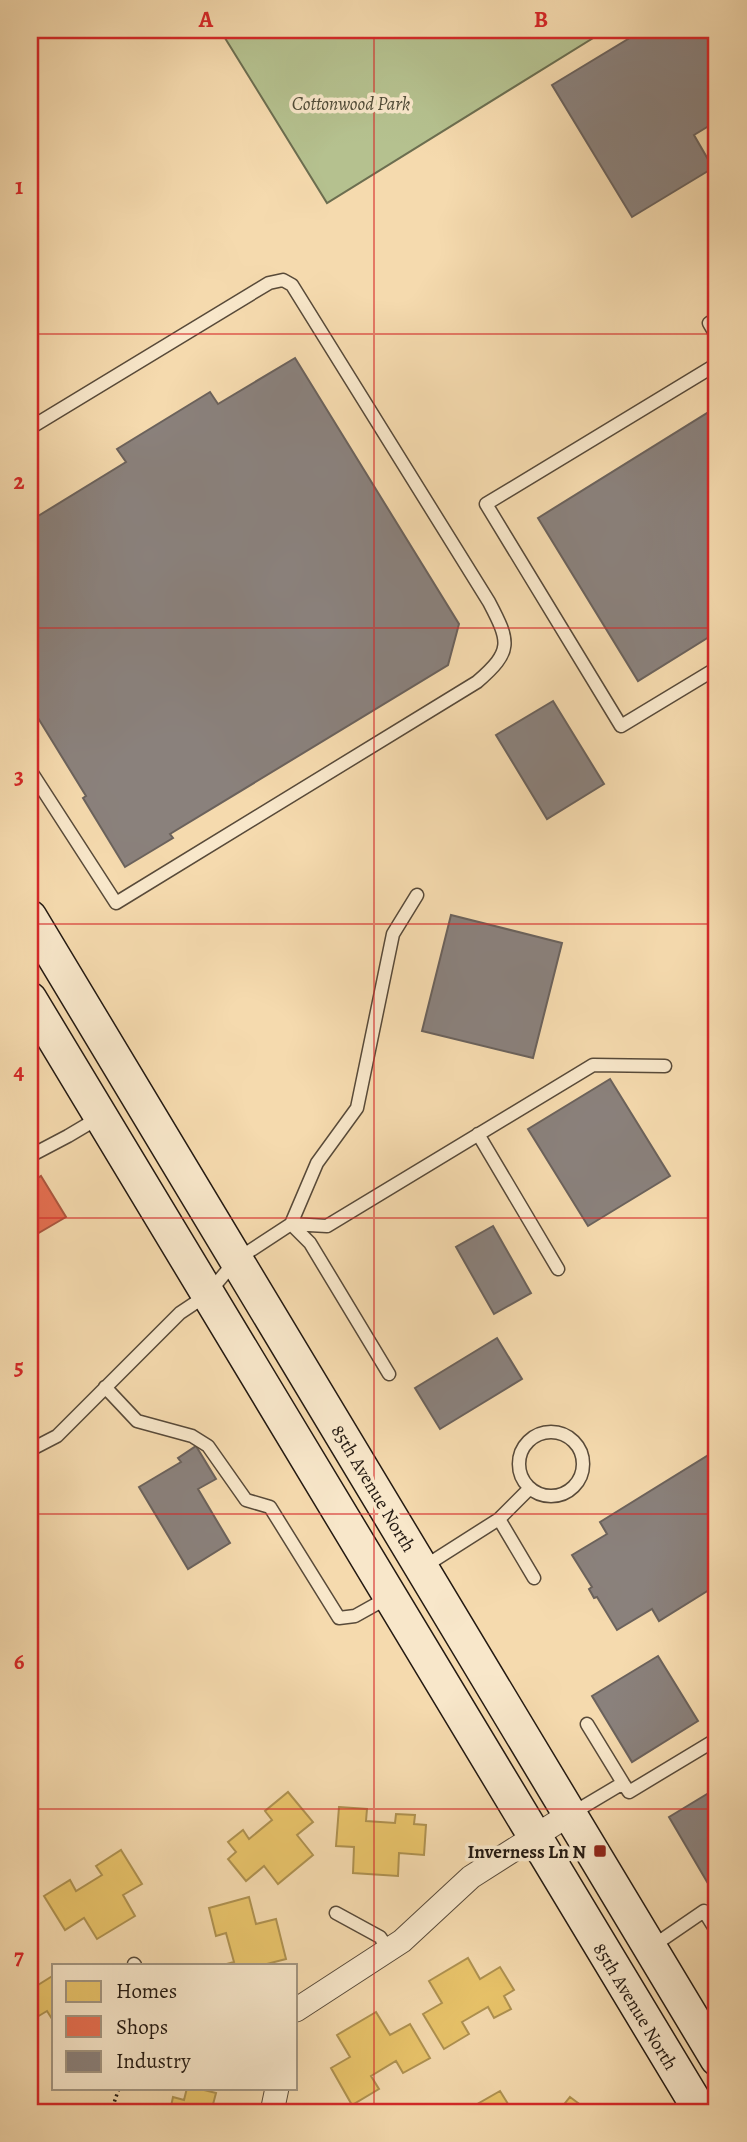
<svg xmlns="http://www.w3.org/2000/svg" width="747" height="2142" viewBox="0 0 747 2142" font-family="Alegreya,serif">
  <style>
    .green { fill: #b5c18f; stroke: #6c6e50; stroke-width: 2 }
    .homes { fill: #e9c46a; stroke: #ae9150; stroke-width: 2 }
    .shops { fill: #e76f51; stroke: #ac563e; stroke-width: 2 }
    .industry { fill: #8a817c; stroke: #6b625c; stroke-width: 2 }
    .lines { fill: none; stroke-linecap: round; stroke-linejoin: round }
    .service-casing { stroke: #584a39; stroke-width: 15 }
    .minor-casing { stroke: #584a39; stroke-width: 25 }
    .secondary-casing { stroke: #241a12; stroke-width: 36 }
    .path { stroke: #241a12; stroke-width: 3.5; stroke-dasharray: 2 3.5; stroke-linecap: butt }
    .service { stroke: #f8e7ca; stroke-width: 12 }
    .minor { stroke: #f8e7ca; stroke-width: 23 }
    .secondary { stroke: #f8e7ca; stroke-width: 33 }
    .grid { fill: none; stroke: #d62828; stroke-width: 2; stroke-opacity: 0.55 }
    .poi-dot { fill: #8f2418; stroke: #f8e7ca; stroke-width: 2.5 }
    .labels { text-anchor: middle; stroke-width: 7; stroke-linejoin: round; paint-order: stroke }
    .park-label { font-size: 19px; font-style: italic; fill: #504c38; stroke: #f8e7ca }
    .street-label { font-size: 19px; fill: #241a12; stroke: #f8e7ca }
    .poi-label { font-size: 19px; font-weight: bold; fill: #241a12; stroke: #f8e7ca; text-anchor: end }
    .neatline { fill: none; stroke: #d62828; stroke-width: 2.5 }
    .grid-label { font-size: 23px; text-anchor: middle; font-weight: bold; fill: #d62828 }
  </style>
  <rect width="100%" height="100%" fill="#f5daae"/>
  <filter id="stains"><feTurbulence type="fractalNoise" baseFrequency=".00286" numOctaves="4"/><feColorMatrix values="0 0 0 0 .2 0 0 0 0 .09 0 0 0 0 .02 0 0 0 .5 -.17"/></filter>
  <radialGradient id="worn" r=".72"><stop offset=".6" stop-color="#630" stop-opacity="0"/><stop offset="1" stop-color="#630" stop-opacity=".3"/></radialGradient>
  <!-- green -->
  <path class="green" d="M 220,30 L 606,30 L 327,203 Z"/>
  <!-- homes -->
  <path class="homes" d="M 288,1792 L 313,1822 L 297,1835 L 313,1855 L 278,1884 L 264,1866 L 246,1881 L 228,1859 L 236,1852 L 228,1842 L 243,1830 L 249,1839 L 272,1820 L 265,1811 Z
    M 339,1807 L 367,1809 L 366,1821 L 395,1823 L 396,1814 L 415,1815 L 414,1824 L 426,1825 L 424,1855 L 399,1853 L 398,1876 L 353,1873 L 354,1847 L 336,1846 Z
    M 121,1850 L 142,1884 L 123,1895 L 135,1916 L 97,1939 L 84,1918 L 65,1930 L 44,1896 L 70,1880 L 76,1891 L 102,1875 L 96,1866 Z
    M 249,1897 L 256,1924 L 276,1919 L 286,1959 L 263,1965 L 223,1965 L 234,1962 L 226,1933 L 216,1936 L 209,1908 Z
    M 468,1958 L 480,1979 L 500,1967 L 514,1990 L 504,1996 L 511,2009 L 494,2018 L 488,2007 L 462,2022 L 469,2034 L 444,2049 L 423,2014 L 442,2003 L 429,1981 Z
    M 54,1975 L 54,2022 L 47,2011 L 37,2017 L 30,2006 L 30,1990 Z
    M 376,2012 L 390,2035 L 410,2024 L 430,2058 L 403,2073 L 396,2061 L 371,2076 L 379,2089 L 352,2105 L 331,2068 L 350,2057 L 337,2035 Z
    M 187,2088 L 196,2088 L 216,2093 L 211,2112 L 170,2111 L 173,2097 L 184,2100 Z
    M 500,2091 L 513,2112 L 477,2112 L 474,2106 Z
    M 570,2097 L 590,2112 L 558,2112 Z"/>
  <!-- shops -->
  <path class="shops" d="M 41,1176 L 66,1217 L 30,1238 L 30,1183 Z"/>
  <!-- industry -->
  <path class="industry" d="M 643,30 L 717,30 L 717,121 L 694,135 L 713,168 L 632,217 L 552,85 Z
    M 295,358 L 459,624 L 448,665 L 170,834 L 173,838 L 125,867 L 83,798 L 86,796 L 30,705 L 30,521 L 126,462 L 117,449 L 210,392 L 218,404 Z
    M 712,410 L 717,418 L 717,632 L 638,681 L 538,518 Z
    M 553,701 L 604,784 L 547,819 L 496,735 Z
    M 451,915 L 562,943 L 533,1058 L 422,1031 Z
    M 610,1079 L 670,1176 L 588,1226 L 528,1129 Z
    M 493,1226 L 531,1293 L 494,1314 L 456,1247 Z
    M 497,1338 L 522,1379 L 440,1429 L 415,1388 Z
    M 196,1446 L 216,1479 L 198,1489 L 230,1543 L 188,1569 L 139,1487 L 181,1462 L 178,1458 Z
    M 715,1451 L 717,1455 L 717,1585 L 659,1621 L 652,1609 L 617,1630 L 597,1597 L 594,1598 L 589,1589 L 592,1587 L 572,1555 L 607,1534 L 600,1522 Z
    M 658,1656 L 698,1721 L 632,1762 L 592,1696 Z
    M 717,1788 L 717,1883 L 710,1887 L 669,1817 Z"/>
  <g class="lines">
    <!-- service casing -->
    <g class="service-casing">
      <path id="service" d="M 717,318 L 709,323 L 717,337
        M 717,364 L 486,504 L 621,726 L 717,668
        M 30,428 L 269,283 L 283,280 L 292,285 L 489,602 C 510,642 513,651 477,682 L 116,903 L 30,770
        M 478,1134 L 558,1269
        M 30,1156 L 68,1136 L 100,1117
        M 291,1224 L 327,1226 L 593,1065 L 665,1066
        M 291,1224 L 310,1243 L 389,1374
        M 105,1387 L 137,1421 L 192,1436 L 208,1446 L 246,1500 L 270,1507 L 339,1618 L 355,1616 L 389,1597
        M519 1464a32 32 0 1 1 64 0a32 32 0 1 1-64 0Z
        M 30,1450 L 57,1436 L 180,1313 L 207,1295 L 236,1260 L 291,1224 L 317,1163 L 357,1108 L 393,934 L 417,895
        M 499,1519 L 530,1488
        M 422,1568 L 499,1519 L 534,1578
        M 587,1724 L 623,1783
        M 571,1814 L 623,1783 L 629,1792 L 717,1739
        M 336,1913 L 380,1937 L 389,1950
        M 650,1948 L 704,1911 L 717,1932
        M 134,1964 L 135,1965"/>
    </g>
    <!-- minor casing -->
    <g class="minor-casing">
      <path id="minor" d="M 296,2010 L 402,1941 L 471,1877 L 570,1814
        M 272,2112 L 277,2088"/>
    </g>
    <!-- secondary casing -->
    <g class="secondary-casing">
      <path id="secondary" d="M 30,917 L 717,2059
        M 30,999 L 701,2112"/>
    </g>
    <!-- path -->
    <path class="path" d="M 111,2112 L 119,2088"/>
    <!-- service -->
    <use href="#service" class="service"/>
    <!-- minor -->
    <use href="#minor" class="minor"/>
    <!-- secondary -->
    <use href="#secondary" class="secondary"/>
  </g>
  <!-- grid -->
  <path class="grid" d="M 374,30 L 374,2112M 30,334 L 717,334M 30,628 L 717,628M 30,924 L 717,924M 30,1218 L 717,1218M 30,1514 L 717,1514M 30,1809 L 717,1809"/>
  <!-- markers -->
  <rect class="poi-dot" x="593" y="1844" width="14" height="14" rx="3.5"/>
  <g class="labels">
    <!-- park labels -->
    <g class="park-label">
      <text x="351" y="110">Cottonwood Park</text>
    </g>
    <!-- street labels -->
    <g class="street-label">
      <text transform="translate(374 1488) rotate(59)" y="7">85th Avenue North</text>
      <text transform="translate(636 2006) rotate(59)" y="7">85th Avenue North</text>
    </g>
    <!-- poi labels -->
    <g class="poi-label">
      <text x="586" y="1858">Inverness Ln N</text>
    </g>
  </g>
  <!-- margin -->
  <rect width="747" height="2142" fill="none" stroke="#f5daae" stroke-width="77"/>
  <!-- legend -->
  <rect x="52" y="1964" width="245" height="126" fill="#f8e7ca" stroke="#a39580" stroke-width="2"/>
  <rect x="66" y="1981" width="35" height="21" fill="#e9c46a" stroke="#a39580" stroke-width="2"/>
  <text x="116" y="1998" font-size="21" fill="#241a12">Homes</text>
  <rect x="66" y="2016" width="35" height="21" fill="#e76f51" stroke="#a39580" stroke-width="2"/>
  <text x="116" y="2034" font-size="21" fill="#241a12">Shops</text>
  <rect x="66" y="2051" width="35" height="21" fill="#8a817c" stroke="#a39580" stroke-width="2"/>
  <text x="116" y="2068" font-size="21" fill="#241a12">Industry</text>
  <rect x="38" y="38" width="670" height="2066" class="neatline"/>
  <g class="grid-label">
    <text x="206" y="27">A</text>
    <text x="541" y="27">B</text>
    <text x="19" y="194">1</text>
    <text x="19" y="489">2</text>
    <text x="19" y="784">3</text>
    <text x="19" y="1079">4</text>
    <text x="19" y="1374">5</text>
    <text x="19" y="1669">6</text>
    <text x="19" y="1964">7</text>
  </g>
  <rect width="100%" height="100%" filter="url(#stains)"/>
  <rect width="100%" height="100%" fill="url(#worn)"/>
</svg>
